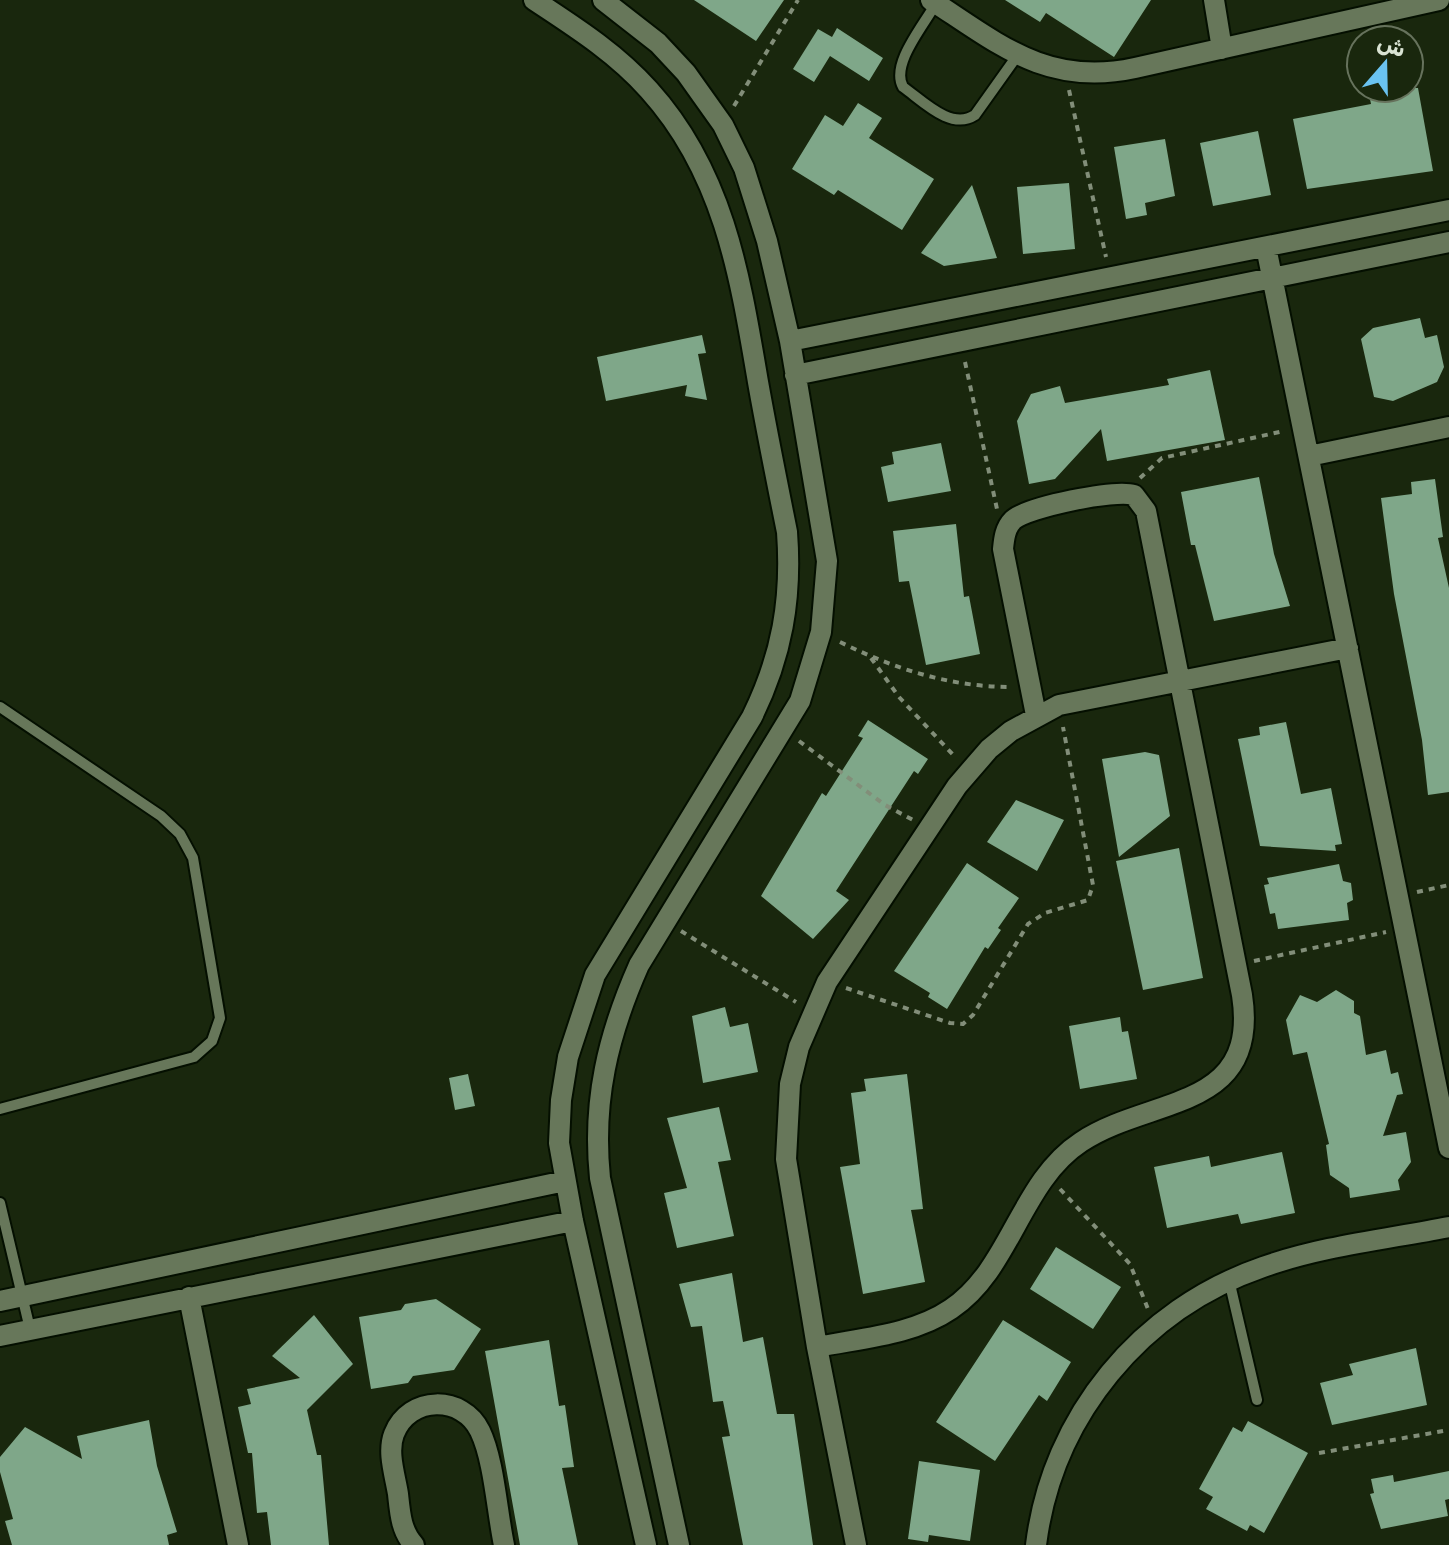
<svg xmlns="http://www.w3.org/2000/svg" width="1449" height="1545" viewBox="0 0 1449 1545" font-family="Rubik,'Noto Naskh Arabic',sans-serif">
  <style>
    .building { fill: #7fa789 }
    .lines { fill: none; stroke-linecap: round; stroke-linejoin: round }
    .lane-casing { stroke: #040f00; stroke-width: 14 }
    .street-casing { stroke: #040f00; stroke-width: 24 }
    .path { stroke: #828e79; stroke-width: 4; stroke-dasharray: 6 6; stroke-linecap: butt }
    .lane { stroke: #67775a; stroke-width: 10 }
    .street { stroke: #67775a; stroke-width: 20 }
  </style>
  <rect width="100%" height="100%" fill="#19270d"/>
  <!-- building -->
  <path class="building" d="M 694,0 L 784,0 L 756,41 Z
    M 1005,0 L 1151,0 L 1114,57 L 1046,13 L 1040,22 Z
    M 837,28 L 883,58 L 869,81 L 830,56 L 814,82 L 793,69 L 818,29 L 832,37 Z
    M 1403,88 L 1418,88 L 1433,171 L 1307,189 L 1293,119 L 1371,104 L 1369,94 Z
    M 858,103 L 882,118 L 869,138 L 934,179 L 902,230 L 838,190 L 834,195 L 792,169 L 825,115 L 843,126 Z
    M 1258,131 L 1271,195 L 1213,206 L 1200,143 Z
    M 1165,139 L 1175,196 L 1145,203 L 1147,215 L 1126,219 L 1114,147 Z
    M 1069,183 L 1075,249 L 1023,254 L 1017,187 Z
    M 972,185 L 997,258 L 944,266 L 921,253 Z
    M 1420,318 L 1425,338 L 1437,335 L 1444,367 L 1437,382 L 1393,401 L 1374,397 L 1361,339 L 1373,328 Z
    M 702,335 L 706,353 L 698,354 L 707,400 L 685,396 L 687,385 L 606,401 L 597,357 Z
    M 1210,370 L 1225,440 L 1107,461 L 1101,429 L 1055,479 L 1029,484 L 1017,421 L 1031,394 L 1060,386 L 1065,403 L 1169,385 L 1167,379 Z
    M 941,443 L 951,491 L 888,502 L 881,467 L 894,464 L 892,452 Z
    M 1259,477 L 1274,554 L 1290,606 L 1214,621 L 1195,545 L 1191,545 L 1181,492 Z
    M 1435,479 L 1443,537 L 1438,538 L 1449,588 L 1449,792 L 1428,795 L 1422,740 L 1394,594 L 1381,498 L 1412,494 L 1411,482 Z
    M 956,524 L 964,597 L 969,596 L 980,654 L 926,665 L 909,581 L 899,582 L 893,531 Z
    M 868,720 L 928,759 L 918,774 L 914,771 L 836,891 L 849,900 L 813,939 L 761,896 L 822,793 L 826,796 L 863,738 L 858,736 Z
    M 1286,722 L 1301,794 L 1331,788 L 1342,844 L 1335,845 L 1336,851 L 1260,846 L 1238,739 L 1260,735 L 1259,727 Z
    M 1145,752 L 1159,755 L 1170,816 L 1119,857 L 1102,759 Z
    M 1016,800 L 1064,820 L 1037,871 L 987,842 Z
    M 1179,848 L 1203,978 L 1143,990 L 1116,861 Z
    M 967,863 L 1019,898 L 998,928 L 1001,930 L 988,949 L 985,947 L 947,1009 L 928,997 L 930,993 L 894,971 Z
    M 1339,864 L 1343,881 L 1351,883 L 1353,900 L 1347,903 L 1349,920 L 1278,929 L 1275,913 L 1270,914 L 1264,885 L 1269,884 L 1267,878 Z
    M 1336,990 L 1354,1001 L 1354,1013 L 1360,1016 L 1366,1055 L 1386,1050 L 1391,1074 L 1398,1072 L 1403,1094 L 1397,1095 L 1383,1136 L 1406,1132 L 1411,1162 L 1398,1180 L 1400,1190 L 1350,1198 L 1349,1188 L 1330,1175 L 1326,1145 L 1329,1144 L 1307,1052 L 1293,1055 L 1286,1020 L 1300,995 L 1317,1002 Z
    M 725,1007 L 730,1027 L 748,1023 L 758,1072 L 703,1083 L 692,1016 Z
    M 1120,1017 L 1122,1032 L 1128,1031 L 1137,1079 L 1080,1089 L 1069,1026 Z
    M 468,1074 L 475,1106 L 455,1110 L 449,1078 Z
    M 907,1074 L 923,1209 L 911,1210 L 925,1282 L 863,1294 L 840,1167 L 860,1164 L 851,1093 L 866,1091 L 864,1079 Z
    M 719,1107 L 731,1160 L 718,1162 L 734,1236 L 677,1248 L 664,1193 L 687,1188 L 667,1118 Z
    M 1282,1152 L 1295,1213 L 1241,1224 L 1238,1214 L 1167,1228 L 1154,1167 L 1209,1156 L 1211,1167 Z
    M 1056,1247 L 1121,1287 L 1093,1329 L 1030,1289 Z
    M 732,1273 L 743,1342 L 763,1337 L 777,1414 L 794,1414 L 813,1545 L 743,1545 L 722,1437 L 730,1436 L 723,1401 L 713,1402 L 702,1326 L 691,1327 L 679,1284 Z
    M 436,1299 L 481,1329 L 454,1370 L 413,1376 L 408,1383 L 371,1389 L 359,1317 L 401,1310 L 405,1304 Z
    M 314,1315 L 353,1364 L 307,1410 L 317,1455 L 321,1455 L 329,1545 L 271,1545 L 267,1512 L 257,1513 L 252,1453 L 248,1453 L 238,1407 L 251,1404 L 247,1389 L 300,1378 L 272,1356 Z
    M 1003,1320 L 1071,1362 L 1047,1401 L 1039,1395 L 995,1461 L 936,1422 Z
    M 549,1340 L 559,1406 L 565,1405 L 574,1467 L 562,1468 L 578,1545 L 520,1545 L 485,1351 Z
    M 1416,1348 L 1427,1405 L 1332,1425 L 1320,1383 L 1353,1375 L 1349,1364 Z
    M 149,1420 L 157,1466 L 177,1532 L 167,1535 L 169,1545 L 12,1545 L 5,1521 L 13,1519 L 0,1472 L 0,1457 L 25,1427 L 82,1459 L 77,1436 Z
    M 1248,1421 L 1308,1453 L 1264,1533 L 1250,1525 L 1247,1531 L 1206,1509 L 1213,1497 L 1199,1489 L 1233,1427 L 1242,1432 Z
    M 919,1461 L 980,1470 L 970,1541 L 929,1535 L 928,1542 L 908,1539 Z
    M 1449,1471 L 1449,1499 L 1445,1500 L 1448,1516 L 1381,1529 L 1370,1494 L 1374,1493 L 1371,1479 L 1393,1475 L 1394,1482 Z"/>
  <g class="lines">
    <!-- lane casing -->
    <g class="lane-casing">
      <path id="lane" d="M 936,3 C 925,24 890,64 903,87 C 923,101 951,131 975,115 L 1017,56
        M 0,707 L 161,816 L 180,834 L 193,858 L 220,1018 L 212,1041 L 194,1057 L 0,1109
        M 0,1203 L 30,1329
        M 1229,1280 L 1257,1400"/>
    </g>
    <!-- street casing -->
    <g class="street-casing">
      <path id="street" d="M 534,0 C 575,27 616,53 649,90 C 724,173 740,276 758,382 C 767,433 777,482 787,532 C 792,599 782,656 752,717 L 595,975 L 568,1057 L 561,1100 L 559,1143 L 573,1221 L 646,1545
        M 603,0 L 658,43 L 686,73 L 723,125 L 744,168 L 767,241 L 790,341 L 827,561 L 821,632 L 800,701 L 639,965 C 608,1035 592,1101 600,1178 L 679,1545
        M 931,0 C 1000,45 1048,87 1135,68 L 1439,0
        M 1214,0 L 1222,49
        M 1266,247 L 1449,1148
        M 790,341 L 1449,210
        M 795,375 L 1449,242
        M 1309,456 L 1449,427
        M 189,1297 L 238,1545
        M 0,1301 L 565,1181
        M 0,1336 L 573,1221
        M 817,1347 C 861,1338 913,1335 951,1309 C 1011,1269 1020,1182 1081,1142 C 1150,1096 1260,1112 1242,995 L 1146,511 L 1134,495 C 1115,489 1028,507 1013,520 C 1005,528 1004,539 1003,549 L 1036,715
        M 414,1545 C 401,1531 400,1513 398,1494 C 395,1475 387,1452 394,1434 C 409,1395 463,1395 480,1431 C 494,1460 497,1512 504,1545
        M 856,1545 L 817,1347 L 786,1159 L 790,1084 L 799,1047 L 827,982 L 957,786 L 989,749 L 1011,731 L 1059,705 L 1348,648
        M 1036,1545 C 1052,1416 1141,1309 1263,1267 C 1322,1246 1388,1239 1449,1227"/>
    </g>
    <!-- path -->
    <path class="path" d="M 1069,90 L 1106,257
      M 734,106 L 798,0
      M 965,362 L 997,509
      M 1140,478 L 1162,458 L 1284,431
      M 840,642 C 895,669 950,687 1011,687
      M 871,658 L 899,697 L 956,758
      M 799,741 L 885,805 L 913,820
      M 1417,892 L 1449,885
      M 681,931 L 796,1002
      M 1254,961 L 1386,932
      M 846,988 L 950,1023 L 963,1024 L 973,1015 L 1028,924 L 1045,913 L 1088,900 L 1093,885 L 1063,727
      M 1060,1189 L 1130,1264 L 1148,1309
      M 1319,1453 L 1449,1430"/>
    <!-- lane -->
    <use href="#lane" class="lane"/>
    <!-- street -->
    <use href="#street" class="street"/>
  </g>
  <!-- north arrow -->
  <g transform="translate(1385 64) rotate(20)"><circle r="38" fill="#19270d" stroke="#66725c" stroke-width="2"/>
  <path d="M0-6L14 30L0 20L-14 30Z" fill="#6ac3f1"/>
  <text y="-12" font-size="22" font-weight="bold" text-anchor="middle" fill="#d9e3d3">ش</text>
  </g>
</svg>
